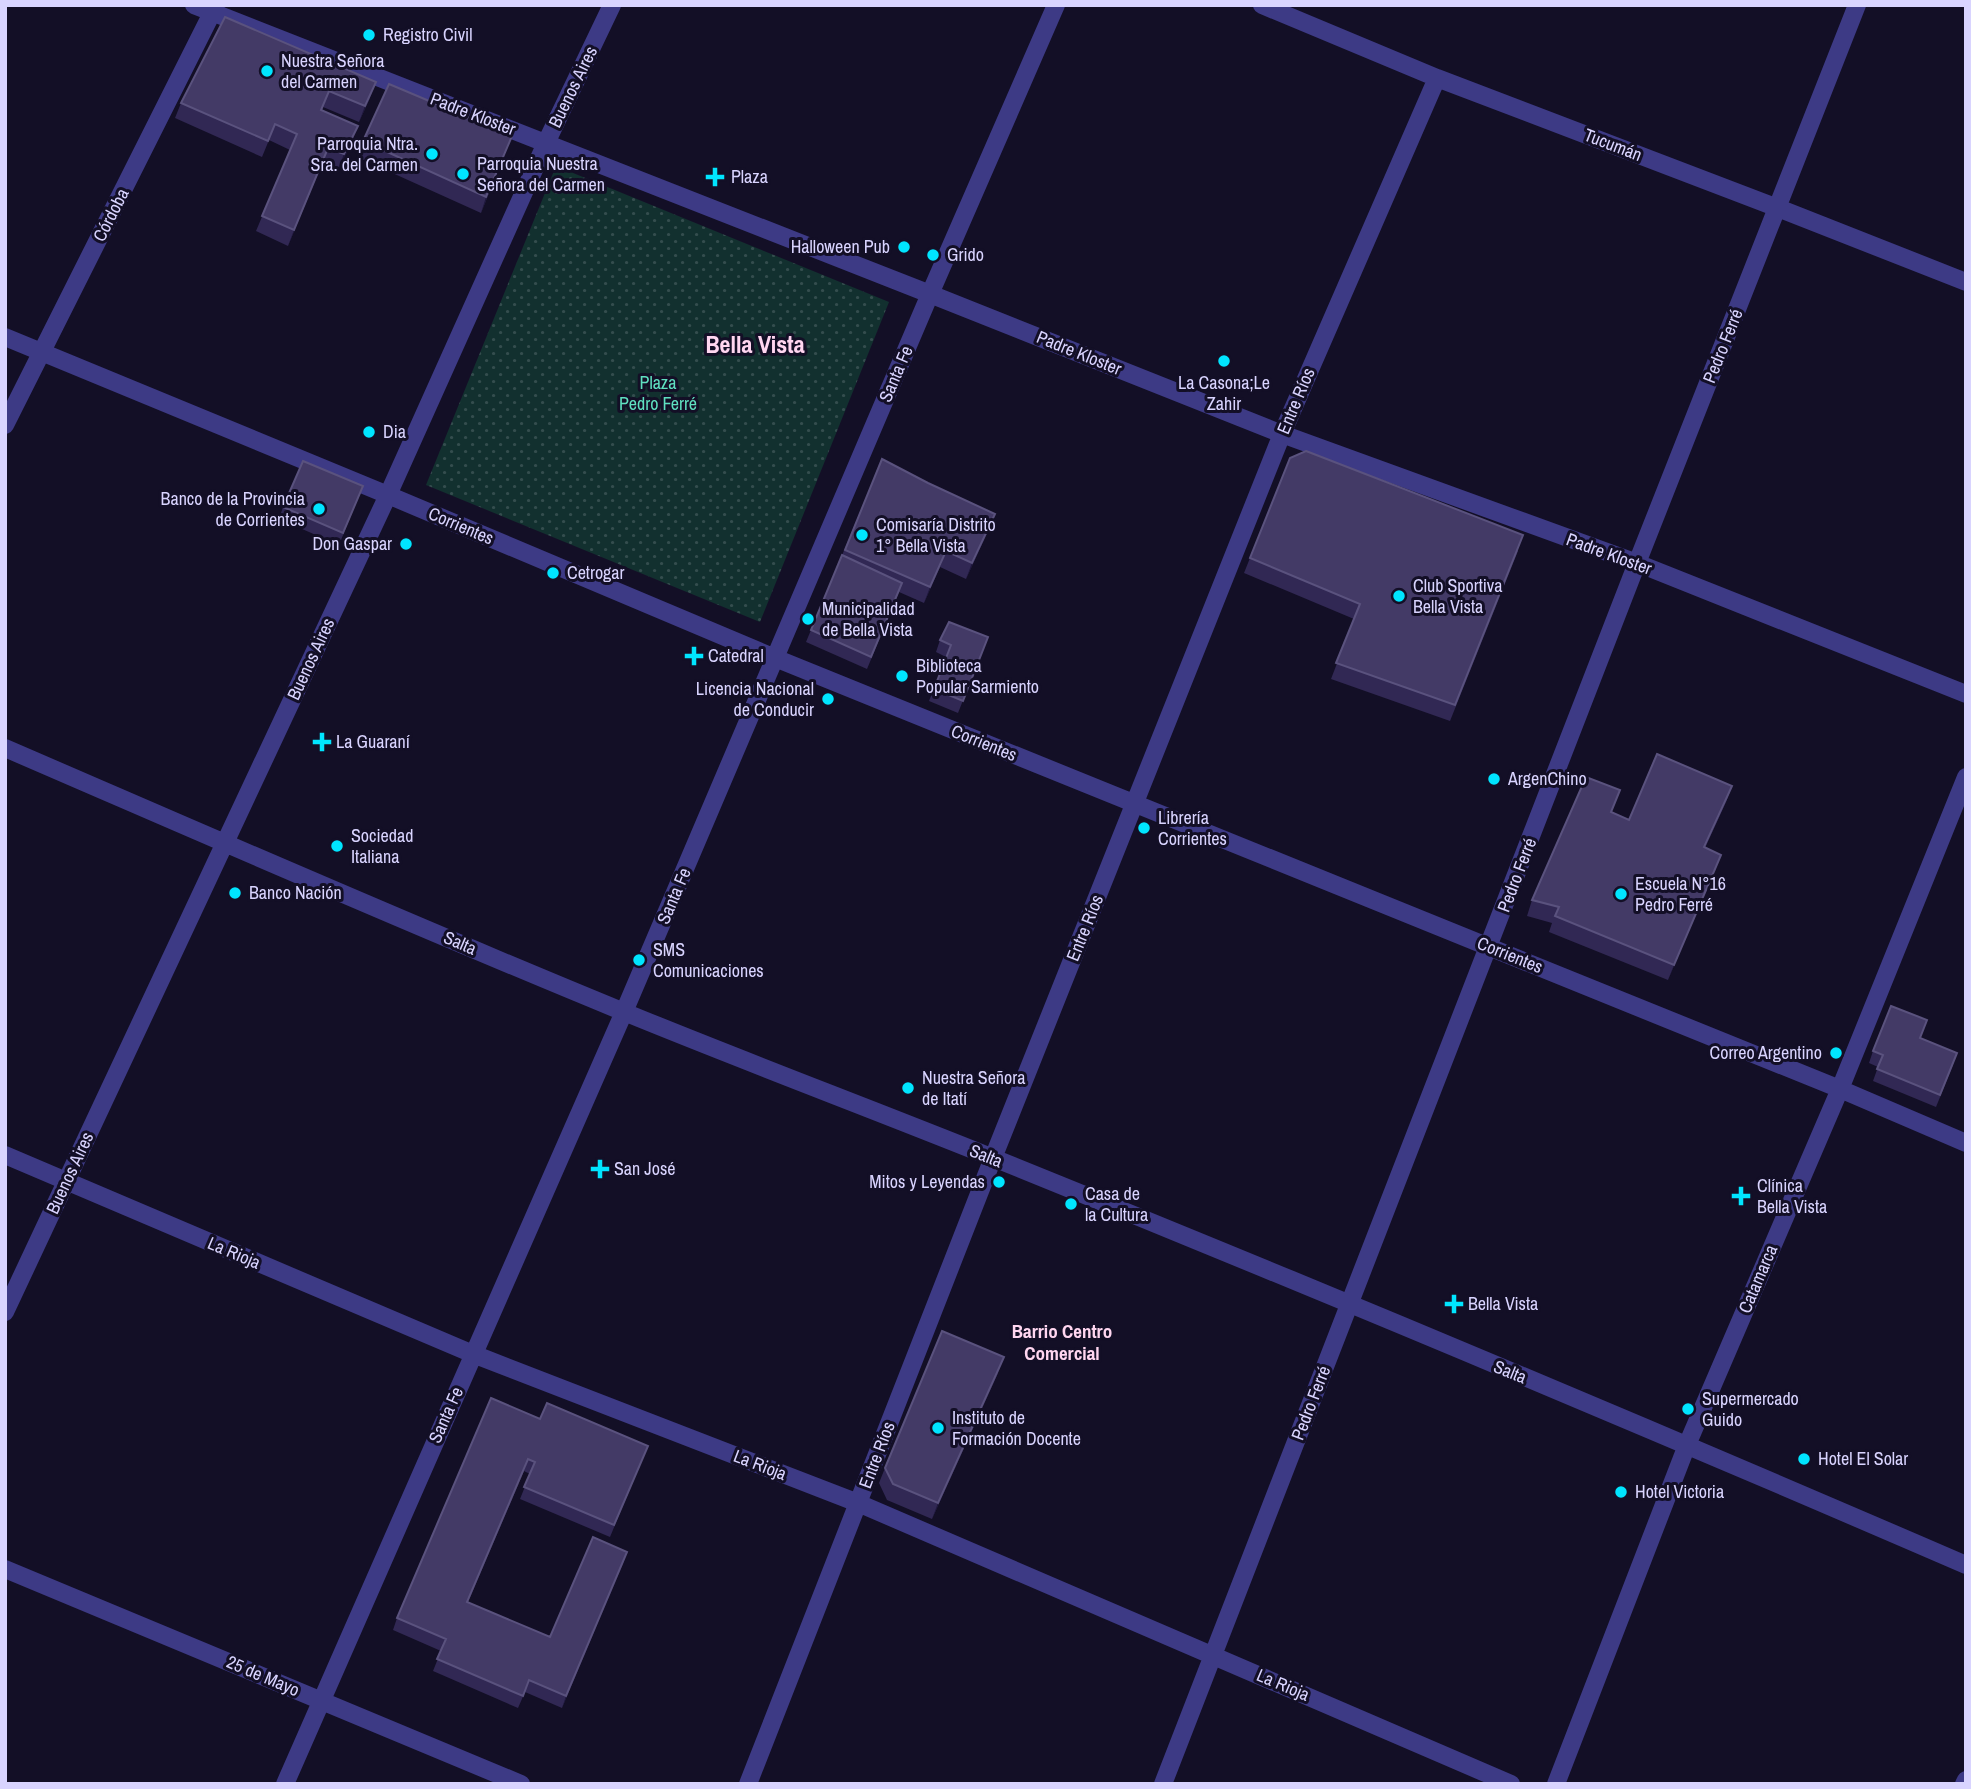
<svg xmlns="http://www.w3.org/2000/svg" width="1971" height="1789" viewBox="0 0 1971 1789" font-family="'Archivo Narrow',sans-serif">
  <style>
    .grass { fill: url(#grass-dots) }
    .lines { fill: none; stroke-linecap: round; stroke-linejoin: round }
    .minor { stroke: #3d3a85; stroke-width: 18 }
    .wall { fill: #312854 }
    .shaded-wall { fill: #1d163a }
    .building { fill: #433a66; stroke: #5a527e; stroke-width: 2 }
    .poi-dot { fill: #00e5ff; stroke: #130f26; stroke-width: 2.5 }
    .labels { text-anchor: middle; stroke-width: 6; stroke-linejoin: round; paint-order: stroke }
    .poi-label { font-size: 18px; fill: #d9d4ff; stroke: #130f26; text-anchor: start }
    .street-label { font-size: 18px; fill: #d9d4ff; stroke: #130f26 }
    .park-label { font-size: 18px; fill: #5fe0c0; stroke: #130f26 }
    .neighbourhood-label { font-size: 19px; font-weight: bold; fill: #ffd6f0; stroke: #130f26 }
    .district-label { font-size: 24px; font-weight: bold; fill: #ffd6f0; stroke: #130f26 }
  </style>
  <defs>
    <pattern id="grass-dots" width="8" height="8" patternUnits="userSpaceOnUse" patternTransform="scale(1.75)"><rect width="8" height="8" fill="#12302f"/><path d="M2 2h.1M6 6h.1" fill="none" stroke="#344d4e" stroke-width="1.8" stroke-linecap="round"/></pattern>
  </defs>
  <rect width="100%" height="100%" fill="#130f26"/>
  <!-- grass -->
  <path class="grass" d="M 556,166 L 889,302 L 760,622 L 426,485 Z"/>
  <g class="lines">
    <!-- minor -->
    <path class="minor" d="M 194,5 L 930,294 L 1282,434 L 1637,563 L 1966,694
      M 1262,5 L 1437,78 L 1778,208 L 1966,282
      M 5,337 L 388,495 L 775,658 L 1840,1089 L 1966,1143
      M 5,425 L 216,5
      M 5,748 C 211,837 416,927 624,1012 C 746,1062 869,1108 991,1157 C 1318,1289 1642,1425 1966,1565
      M 5,1155 L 473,1354 L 858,1503 L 1511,1784
      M 5,1312 L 388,495 L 546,143 L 612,5
      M 5,1569 L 521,1784
      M 285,1784 L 624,1012 L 930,294 L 1056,5
      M 748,1784 L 993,1158 L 1282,434 L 1437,78
      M 1163,1784 L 1637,563 L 1857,5
      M 1556,1784 L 1687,1445 L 1840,1089 L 1966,777
      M 1964,1784 L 1966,1780"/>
  </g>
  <!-- wall -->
  <path class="wall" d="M 225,17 L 370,98 L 359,122 L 323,107 L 322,110 L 352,142 L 338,170 L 322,164 L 288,246 L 256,231 L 290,150 L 269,140 L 262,157 L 175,118 L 181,103 Z
    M 363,141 L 506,151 L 481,213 L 357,157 Z
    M 882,459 L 928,483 L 995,514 L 989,529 L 966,579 L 940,567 L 924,603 L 899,592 L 867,669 L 806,642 Z
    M 363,486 L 339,545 L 279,519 L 283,507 Z
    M 1518,551 L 1450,721 L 1331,679 L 1354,619 L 1244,573 L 1250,558 Z
    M 988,637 L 958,713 L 929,701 L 946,657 L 936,652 L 940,640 Z
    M 1732,786 L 1726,802 L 1705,848 L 1721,855 L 1668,980 L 1549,932 L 1552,923 L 1527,916 L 1532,900 L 1612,812 L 1629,820 Z
    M 1921,1038 L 1953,1065 L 1936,1107 L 1873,1081 L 1878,1067 L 1869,1063 L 1873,1051 Z
    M 998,1373 L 932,1519 L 887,1500 L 879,1483 L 885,1468 Z
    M 540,1419 L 648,1446 L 610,1537 L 520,1499 L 530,1474 L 524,1471 L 468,1602 L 550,1637 L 627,1552 L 562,1708 L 525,1692 L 518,1708 L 433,1671 L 441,1651 L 393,1630 L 397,1618 Z"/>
  <!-- shaded-wall -->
  <path class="shaded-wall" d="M 376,82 L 370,98 L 359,122 L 365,106 Z
    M 358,126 L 352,142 L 338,170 L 344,154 Z
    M 512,136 L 506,151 L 481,213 L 486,197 Z
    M 328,148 L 322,164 L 288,246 L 294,230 Z
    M 995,514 L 989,529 L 966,579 L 972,563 Z
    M 946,551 L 940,567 L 924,603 L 930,587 Z
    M 1732,786 L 1726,802 L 1698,863 L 1704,847 Z
    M 1721,855 L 1715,871 L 1668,980 L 1674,965 Z
    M 1004,1357 L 998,1373 L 932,1519 L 938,1503 Z
    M 528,1459 L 524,1471 L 463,1614 L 467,1602 Z
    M 627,1552 L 623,1564 L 562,1708 L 566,1696 Z"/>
  <!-- building -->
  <path class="building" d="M 225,17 L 376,82 L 365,106 L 329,91 L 321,110 L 358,126 L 344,154 L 328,148 L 294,230 L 262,216 L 297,134 L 275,124 L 268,141 L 181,103 Z
    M 389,84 L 512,136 L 486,197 L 363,141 Z
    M 1306,451 L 1523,535 L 1455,705 L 1336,663 L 1360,604 L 1250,558 L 1290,458 Z
    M 882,459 L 928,483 L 995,514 L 972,563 L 946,551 L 930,587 L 845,550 Z
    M 303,461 L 363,486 L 343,533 L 283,507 Z
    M 842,555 L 902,583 L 871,657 L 811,630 Z
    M 949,622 L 988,637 L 963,701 L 934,689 L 951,645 L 940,640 Z
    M 1657,754 L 1732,786 L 1704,847 L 1721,855 L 1674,965 L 1555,916 L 1559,907 L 1532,900 L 1586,777 L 1620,790 L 1611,812 L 1629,820 Z
    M 1891,1006 L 1927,1020 L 1920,1038 L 1957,1053 L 1940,1095 L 1877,1069 L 1883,1055 L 1873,1051 Z
    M 942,1331 L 1004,1357 L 938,1503 L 893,1484 L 885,1468 Z
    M 491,1398 L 540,1419 L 547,1403 L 648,1446 L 614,1525 L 524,1487 L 535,1462 L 528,1459 L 467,1602 L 550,1637 L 593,1537 L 627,1552 L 566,1696 L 529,1680 L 523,1696 L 437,1659 L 446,1639 L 397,1618 Z"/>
  <!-- markers -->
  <g class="poi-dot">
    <circle cx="369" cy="35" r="7"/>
    <circle cx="267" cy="71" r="7"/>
    <circle cx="432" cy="154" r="7"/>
    <circle cx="463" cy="174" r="7"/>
    <path d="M711.5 166.5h7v7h7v7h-7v7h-7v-7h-7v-7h7z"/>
    <circle cx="904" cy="247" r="7"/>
    <circle cx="933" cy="255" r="7"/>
    <circle cx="1224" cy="361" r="7"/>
    <circle cx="369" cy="432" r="7"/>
    <circle cx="319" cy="509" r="7"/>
    <circle cx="862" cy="535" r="7"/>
    <circle cx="406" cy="544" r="7"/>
    <circle cx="553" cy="573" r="7"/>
    <circle cx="1399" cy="596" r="7"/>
    <circle cx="808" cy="619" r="7"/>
    <path d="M690.5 645.5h7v7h7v7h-7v7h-7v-7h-7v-7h7z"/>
    <circle cx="902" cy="676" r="7"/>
    <circle cx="828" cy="699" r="7"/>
    <path d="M318.5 731.5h7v7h7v7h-7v7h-7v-7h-7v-7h7z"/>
    <circle cx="1494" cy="779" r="7"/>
    <circle cx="1144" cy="828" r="7"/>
    <circle cx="337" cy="846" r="7"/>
    <circle cx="235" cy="893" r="7"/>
    <circle cx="1621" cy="894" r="7"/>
    <circle cx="639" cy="960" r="7"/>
    <circle cx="1836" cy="1053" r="7"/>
    <circle cx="908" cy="1088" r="7"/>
    <path d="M596.5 1158.5h7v7h7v7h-7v7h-7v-7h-7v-7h7z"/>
    <circle cx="999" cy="1182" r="7"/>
    <path d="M1737.5 1185.5h7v7h7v7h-7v7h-7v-7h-7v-7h7z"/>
    <circle cx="1071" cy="1204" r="7"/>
    <path d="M1450.5 1293.5h7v7h7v7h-7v7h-7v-7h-7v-7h7z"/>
    <circle cx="1688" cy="1409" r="7"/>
    <circle cx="938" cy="1428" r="7"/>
    <circle cx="1804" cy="1459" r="7"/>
    <circle cx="1621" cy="1492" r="7"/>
  </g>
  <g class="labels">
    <!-- poi labels -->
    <g class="poi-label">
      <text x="383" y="41">Registro Civil</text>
      <text x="281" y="67">Nuestra Señora<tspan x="281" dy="21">del Carmen</tspan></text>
      <text x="418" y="150" text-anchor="end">Parroquia Ntra.<tspan x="418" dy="21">Sra. del Carmen</tspan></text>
      <text x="477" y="170">Parroquia Nuestra<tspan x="477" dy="21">Señora del Carmen</tspan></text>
      <text x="731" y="183">Plaza</text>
      <text x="890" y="253" text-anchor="end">Halloween Pub</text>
      <text x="947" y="261">Grido</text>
      <text x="1224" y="389" text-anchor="middle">La Casona;Le<tspan x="1224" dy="21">Zahir</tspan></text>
      <text x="383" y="438">Dia</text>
      <text x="305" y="505" text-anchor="end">Banco de la Provincia<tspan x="305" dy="21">de Corrientes</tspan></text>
      <text x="876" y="531">Comisaría Distrito<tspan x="876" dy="21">1° Bella Vista</tspan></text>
      <text x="392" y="550" text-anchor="end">Don Gaspar</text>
      <text x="567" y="579">Cetrogar</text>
      <text x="1413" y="592">Club Sportiva<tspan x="1413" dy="21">Bella Vista</tspan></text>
      <text x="822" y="615">Municipalidad<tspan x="822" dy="21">de Bella Vista</tspan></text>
      <text x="708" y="662">Catedral</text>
      <text x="916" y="672">Biblioteca<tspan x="916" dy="21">Popular Sarmiento</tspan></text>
      <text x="814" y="695" text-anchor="end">Licencia Nacional<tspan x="814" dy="21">de Conducir</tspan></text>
      <text x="336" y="748">La Guaraní</text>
      <text x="1508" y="785">ArgenChino</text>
      <text x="1158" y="824">Librería<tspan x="1158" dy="21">Corrientes</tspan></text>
      <text x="351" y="842">Sociedad<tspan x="351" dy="21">Italiana</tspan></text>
      <text x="1635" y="890">Escuela N°16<tspan x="1635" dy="21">Pedro Ferré</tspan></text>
      <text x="249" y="899">Banco Nación</text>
      <text x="653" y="956">SMS<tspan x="653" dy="21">Comunicaciones</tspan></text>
      <text x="1822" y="1059" text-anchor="end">Correo Argentino</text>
      <text x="922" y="1084">Nuestra Señora<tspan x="922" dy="21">de Itatí</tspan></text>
      <text x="614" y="1175">San José</text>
      <text x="985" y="1188" text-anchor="end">Mitos y Leyendas</text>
      <text x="1757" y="1192">Clínica<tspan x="1757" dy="21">Bella Vista</tspan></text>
      <text x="1085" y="1200">Casa de<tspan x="1085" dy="21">la Cultura</tspan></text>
      <text x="1468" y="1310">Bella Vista</text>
      <text x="1702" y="1405">Supermercado<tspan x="1702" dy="21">Guido</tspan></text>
      <text x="952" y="1424">Instituto de<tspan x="952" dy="21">Formación Docente</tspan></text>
      <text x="1818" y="1465">Hotel El Solar</text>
      <text x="1635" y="1498">Hotel Victoria</text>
    </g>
    <!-- street labels -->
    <g class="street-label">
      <text transform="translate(573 87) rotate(-64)" y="6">Buenos Aires</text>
      <text transform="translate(473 114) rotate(21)" y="6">Padre Kloster</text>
      <text transform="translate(1613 145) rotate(21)" y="6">Tucumán</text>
      <text transform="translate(111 215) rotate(-63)" y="6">Córdoba</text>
      <text transform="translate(1723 346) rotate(-68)" y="6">Pedro Ferré</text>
      <text transform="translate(1079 353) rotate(22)" y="6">Padre Kloster</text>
      <text transform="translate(896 374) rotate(-67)" y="6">Santa Fe</text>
      <text transform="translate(1296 401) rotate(-67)" y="6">Entre Ríos</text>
      <text transform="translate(461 526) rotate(23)" y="6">Corrientes</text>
      <text transform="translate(1609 554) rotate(20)" y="6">Padre Kloster</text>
      <text transform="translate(311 659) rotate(-65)" y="6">Buenos Aires</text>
      <text transform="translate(984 743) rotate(22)" y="6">Corrientes</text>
      <text transform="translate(1517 875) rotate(-69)" y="6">Pedro Ferré</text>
      <text transform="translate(674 896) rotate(-67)" y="6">Santa Fe</text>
      <text transform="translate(1085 928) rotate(-68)" y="6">Entre Ríos</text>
      <text transform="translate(460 943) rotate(23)" y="6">Salta</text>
      <text transform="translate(1510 955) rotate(22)" y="6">Corrientes</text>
      <text transform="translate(986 1156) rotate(22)" y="6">Salta</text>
      <text transform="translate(70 1173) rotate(-65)" y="6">Buenos Aires</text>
      <text transform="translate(234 1253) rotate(23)" y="6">La Rioja</text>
      <text transform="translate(1758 1279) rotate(-67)" y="6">Catamarca</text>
      <text transform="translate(1510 1372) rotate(22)" y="6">Salta</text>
      <text transform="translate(1311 1403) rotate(-69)" y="6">Pedro Ferré</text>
      <text transform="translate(446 1415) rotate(-66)" y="6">Santa Fe</text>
      <text transform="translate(877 1455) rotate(-69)" y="6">Entre Ríos</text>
      <text transform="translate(760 1465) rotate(21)" y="6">La Rioja</text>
      <text transform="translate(263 1676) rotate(23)" y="6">25 de Mayo</text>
      <text transform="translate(1283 1685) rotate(23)" y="6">La Rioja</text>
    </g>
    <!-- park labels -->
    <g class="park-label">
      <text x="658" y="389">Plaza<tspan x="658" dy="21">Pedro Ferré</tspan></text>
    </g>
    <!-- neighbourhood labels -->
    <g class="neighbourhood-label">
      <text x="1062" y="1338">Barrio Centro<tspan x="1062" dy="22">Comercial</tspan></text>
    </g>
    <!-- district labels -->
    <g class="district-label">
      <text x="755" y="353">Bella Vista</text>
    </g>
  </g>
  <!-- border -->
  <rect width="1971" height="1789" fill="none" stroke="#d9d4ff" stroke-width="14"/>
</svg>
